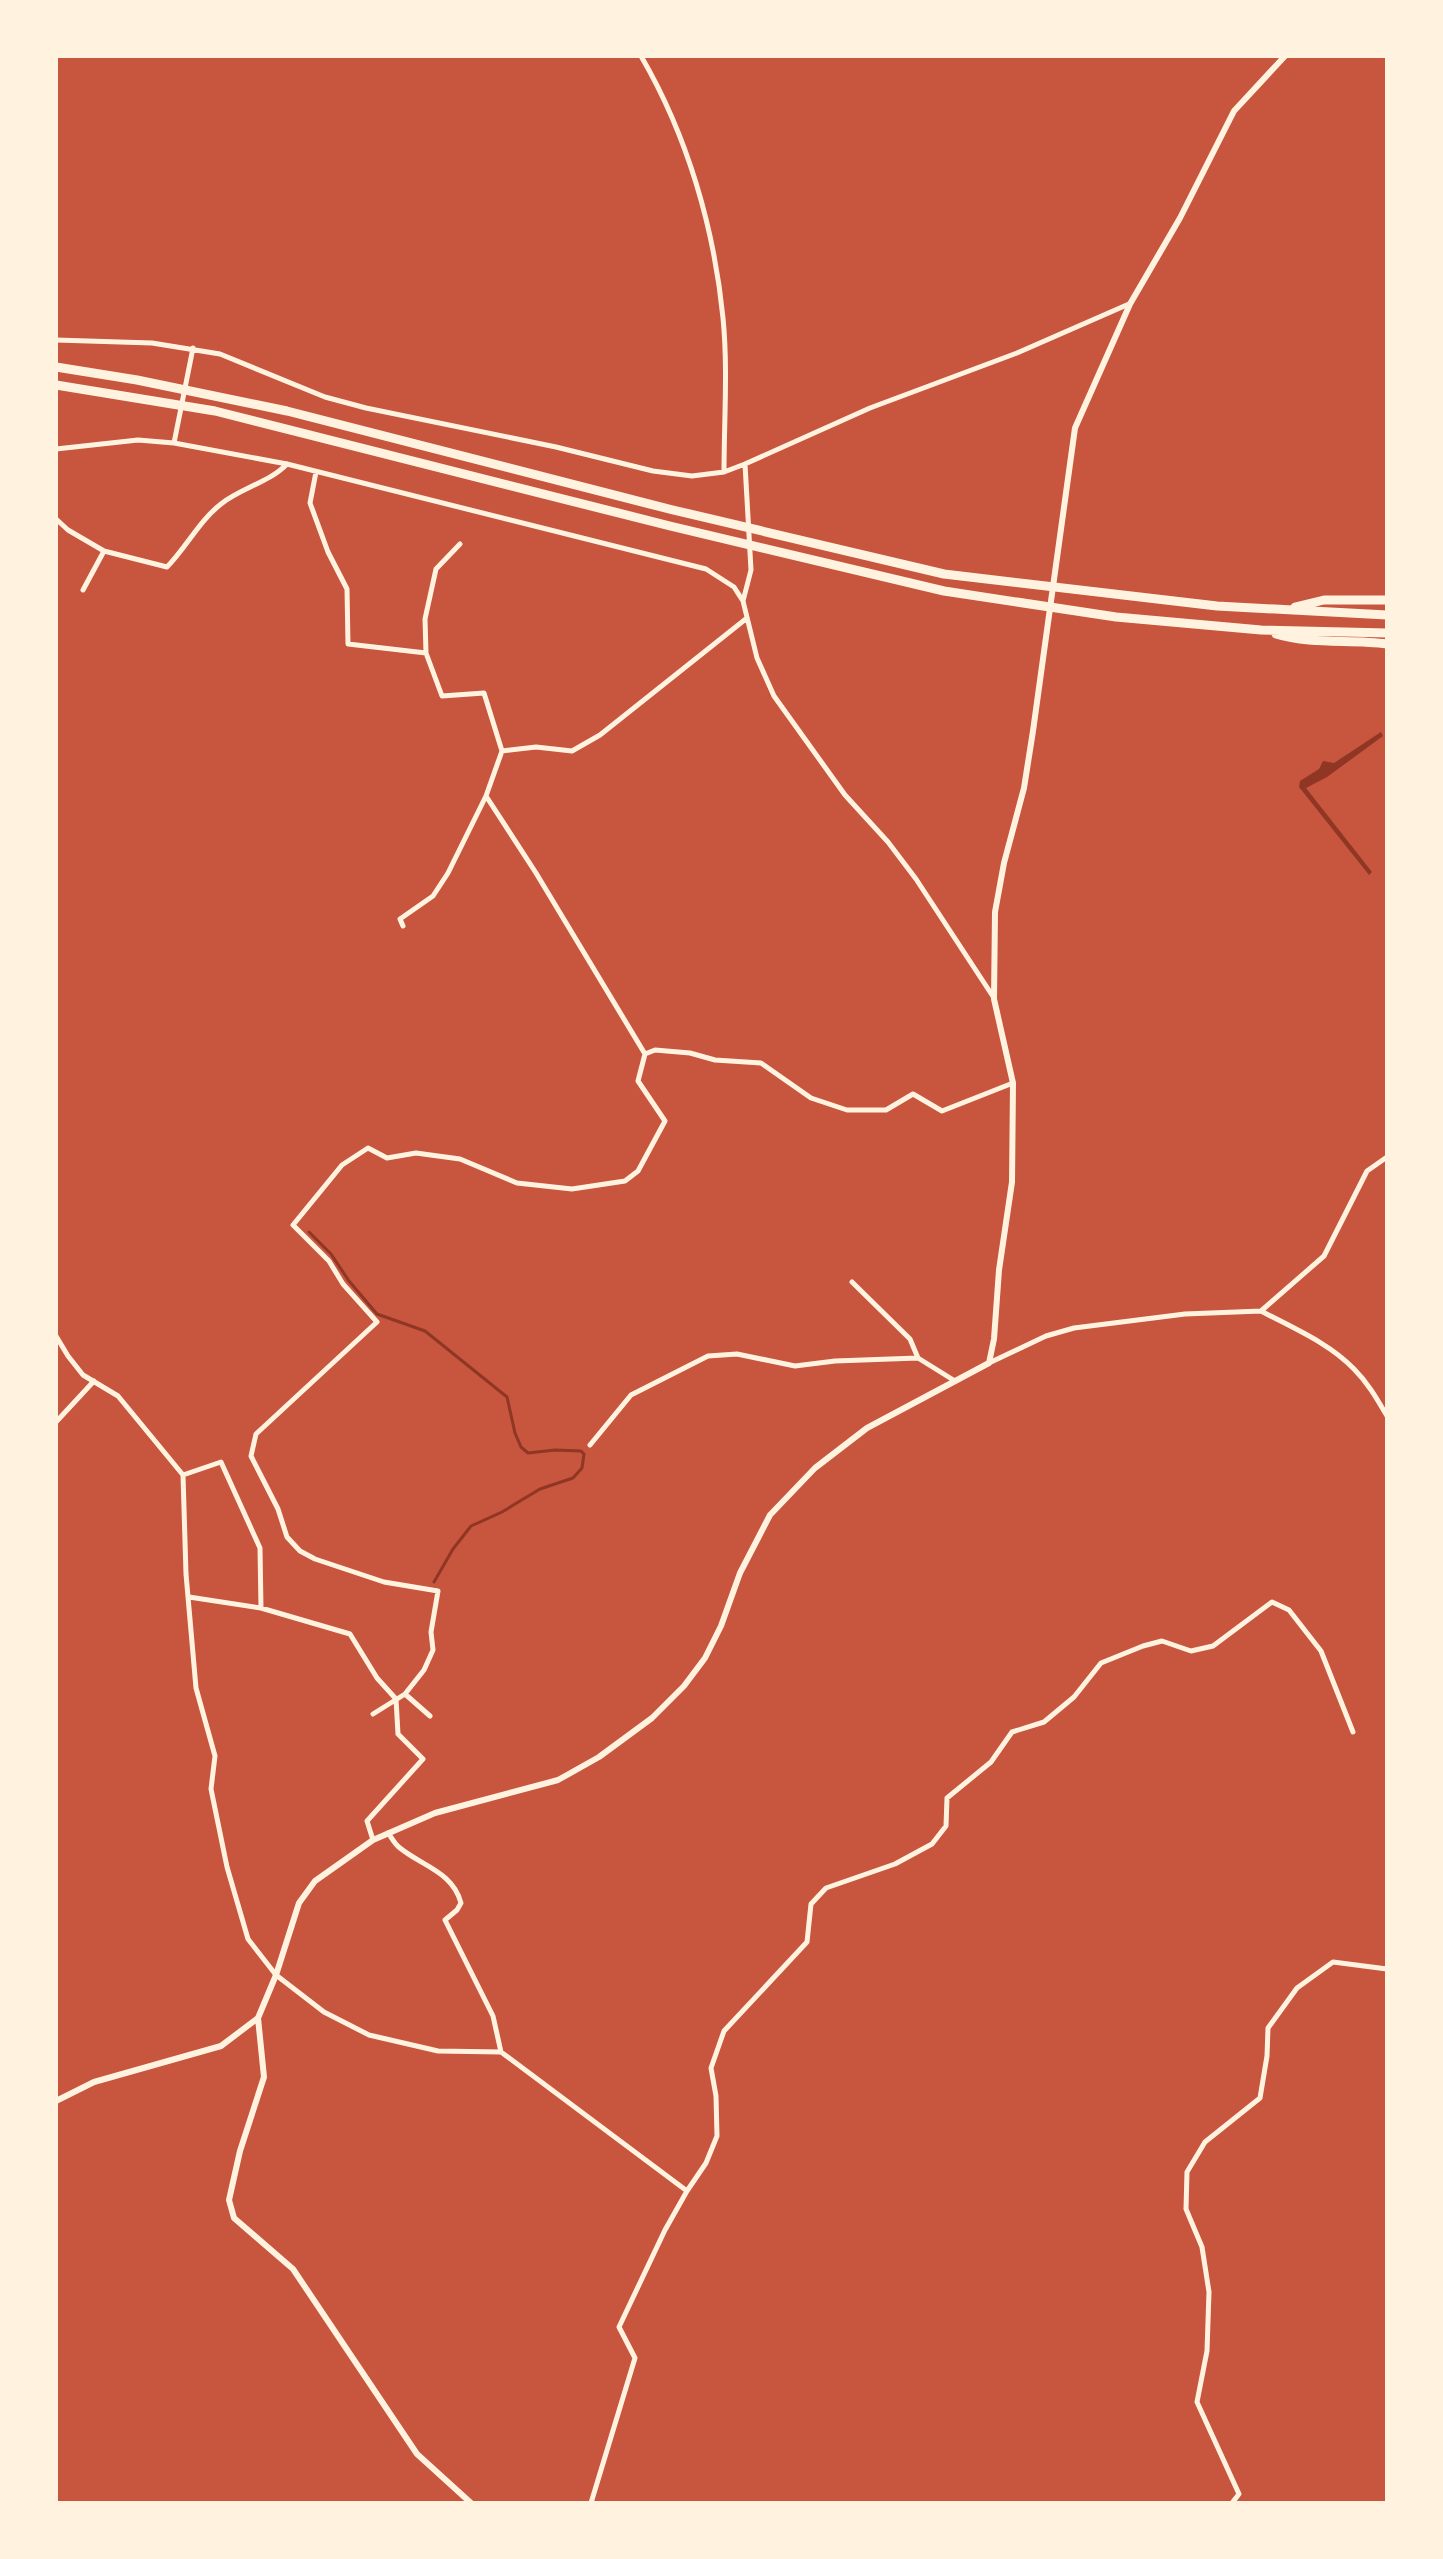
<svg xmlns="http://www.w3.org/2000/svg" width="1443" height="2559" viewBox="0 0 1443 2559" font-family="'Roboto Condensed',sans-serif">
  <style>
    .water { fill: #8f3625 }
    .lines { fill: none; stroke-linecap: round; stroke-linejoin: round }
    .stream { stroke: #8f3625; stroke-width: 3 }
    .minor { stroke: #fff3e0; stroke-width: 5 }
    .tertiary { stroke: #fff3e0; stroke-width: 6 }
    .trunk { stroke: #fff3e0; stroke-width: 9 }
  </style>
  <rect width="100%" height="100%" fill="#c8553d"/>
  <!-- water -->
  <path class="water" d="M 1381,732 L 1383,736 L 1327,777 L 1306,788 L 1372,872 L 1369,875 L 1299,787 L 1300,781 L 1319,769 L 1323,761 L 1334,763 Z"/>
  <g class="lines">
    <!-- stream -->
    <path class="stream" d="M 309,1232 L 331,1254 L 349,1281 L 377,1314 L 425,1331 L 507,1397 L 515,1433 L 521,1447 L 528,1453 L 555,1450 L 581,1451 L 584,1454 L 582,1468 L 573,1478 L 540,1489 L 502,1512 L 471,1526 L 453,1549 L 434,1582"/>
    <!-- minor -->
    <path class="minor" d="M 641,56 C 687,135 714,227 723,318 C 728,368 724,422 724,472
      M 56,340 L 152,343 L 220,354 L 325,397 L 366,408 L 556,447 L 653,471 L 692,476 L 724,472 L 745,464 L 870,408 L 1017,353 L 1129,304
      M 174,443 L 193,348
      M 56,449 L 138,440 L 174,443 L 287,464 L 706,569 L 734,587 L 743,601 L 757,658 L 774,696 L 845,795 L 888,842 L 916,879 L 994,998
      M 316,472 L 310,503 L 328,552 L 347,589 L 348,644 L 426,653 L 442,696 L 484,693 L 502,751 L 536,747 L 572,751 L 600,735 L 747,618
      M 56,519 L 68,530 L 104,551 L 167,567 C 186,548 199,521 221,504 C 241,488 270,482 287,464
      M 83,590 L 104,551
      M 743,601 L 751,570 L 745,464
      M 426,653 L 425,619 L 436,569 L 460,544
      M 403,926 L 400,919 L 433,896 L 448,873 L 486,796 L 502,751
      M 645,1054 L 655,1050 L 690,1053 L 715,1060 L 761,1063 L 811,1098 L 847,1110 L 886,1110 L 913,1094 L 942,1111 L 1013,1083
      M 852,1282 L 910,1339 L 918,1358
      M 1261,1311 L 1324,1256 L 1367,1171 L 1387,1157
      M 1261,1311 C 1293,1328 1329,1343 1354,1369 C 1368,1383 1377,1399 1387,1416
      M 56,1336 L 68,1356 L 83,1375 L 118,1396 L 183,1475 L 186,1574 L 196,1688 L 215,1756 L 211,1789 L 227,1867 L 248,1939 L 276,1975 L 324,2012 L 369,2035 L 438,2051 L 501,2052
      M 989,1363 L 1046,1336 L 1074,1328 L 1185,1314 L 1261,1311
      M 56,1422 L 94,1381
      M 590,1445 L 631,1395 L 708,1356 L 737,1354 L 795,1366 L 835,1361 L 918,1358 L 955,1381
      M 183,1475 L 221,1462 L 260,1548 L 261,1608
      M 189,1597 L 261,1608 L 350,1634 L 377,1678 L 396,1699 L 398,1734 L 423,1759 L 367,1821 L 373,1840
      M 405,1694 L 424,1670 L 433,1650 L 431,1632 L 438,1591 L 384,1582 L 315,1559 L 300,1551 L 287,1537 L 278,1509 L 251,1456 L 256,1434 L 377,1322 L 343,1284 L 329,1261 L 293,1225 L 342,1165 L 368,1148 L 387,1158 L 416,1153 L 460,1159 L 517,1183 L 572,1189 L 625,1181 L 638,1171 L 665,1121 L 638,1081 L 645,1054 L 536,873 L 486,796
      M 373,1714 L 405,1694 L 430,1716
      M 388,1833 C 392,1838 395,1845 400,1848 C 422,1866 453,1872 461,1903 L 457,1910 L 445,1920 L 493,2016 L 501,2052 L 687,2191 L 706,2163 L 717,2136 L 716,2096 L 711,2068 L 724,2031 L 807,1942 L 811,1904 L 826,1888 L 895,1864 L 932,1844 L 946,1826 L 947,1798 L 991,1762 L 1012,1732 L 1044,1722 L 1074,1697 L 1101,1663 L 1143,1646 L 1162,1641 L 1191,1651 L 1213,1646 L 1272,1602 L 1289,1610 L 1321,1651 L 1353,1732
      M 591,2503 L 635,2358 L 619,2327 L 665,2230 L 687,2191
      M 1232,2503 L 1239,2494 L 1197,2402 L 1207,2351 L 1209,2292 L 1202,2247 L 1186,2209 L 1187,2172 L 1205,2142 L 1260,2098 L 1267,2056 L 1268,2028 L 1297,1988 L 1333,1962 L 1387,1969"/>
    <!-- tertiary -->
    <path class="tertiary" d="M 258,2018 L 264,2077 L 240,2151 L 229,2200 L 234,2218 L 293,2269 L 417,2454 L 471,2503
      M 56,2101 L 94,2082 L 221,2046 L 258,2018 L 276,1975 L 299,1903 L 315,1881 L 373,1840 L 435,1813 L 558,1780 L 599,1757 L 652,1718 L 684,1686 L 705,1658 L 721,1626 L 740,1573 L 770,1515 L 815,1468 L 867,1428 L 989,1363 L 994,1339 L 999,1270 L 1012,1182 L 1013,1083 L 994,999 L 995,912 L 1004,863 L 1024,788 L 1033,731 L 1075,428 L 1130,304 L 1180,218 L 1234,111 L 1285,56"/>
    <!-- trunk -->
    <path class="trunk" d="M 56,367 L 137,380 L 287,411 L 673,510 L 944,574 L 1217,606 L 1387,615
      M 56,385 L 215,411 L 670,526 L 944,591 L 1116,617 L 1261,630 L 1387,633
      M 1295,607 L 1324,600 L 1387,600
      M 1276,634 C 1311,645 1351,639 1387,644"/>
  </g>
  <!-- border -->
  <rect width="1443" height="2559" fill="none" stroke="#fff3e0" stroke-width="116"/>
</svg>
